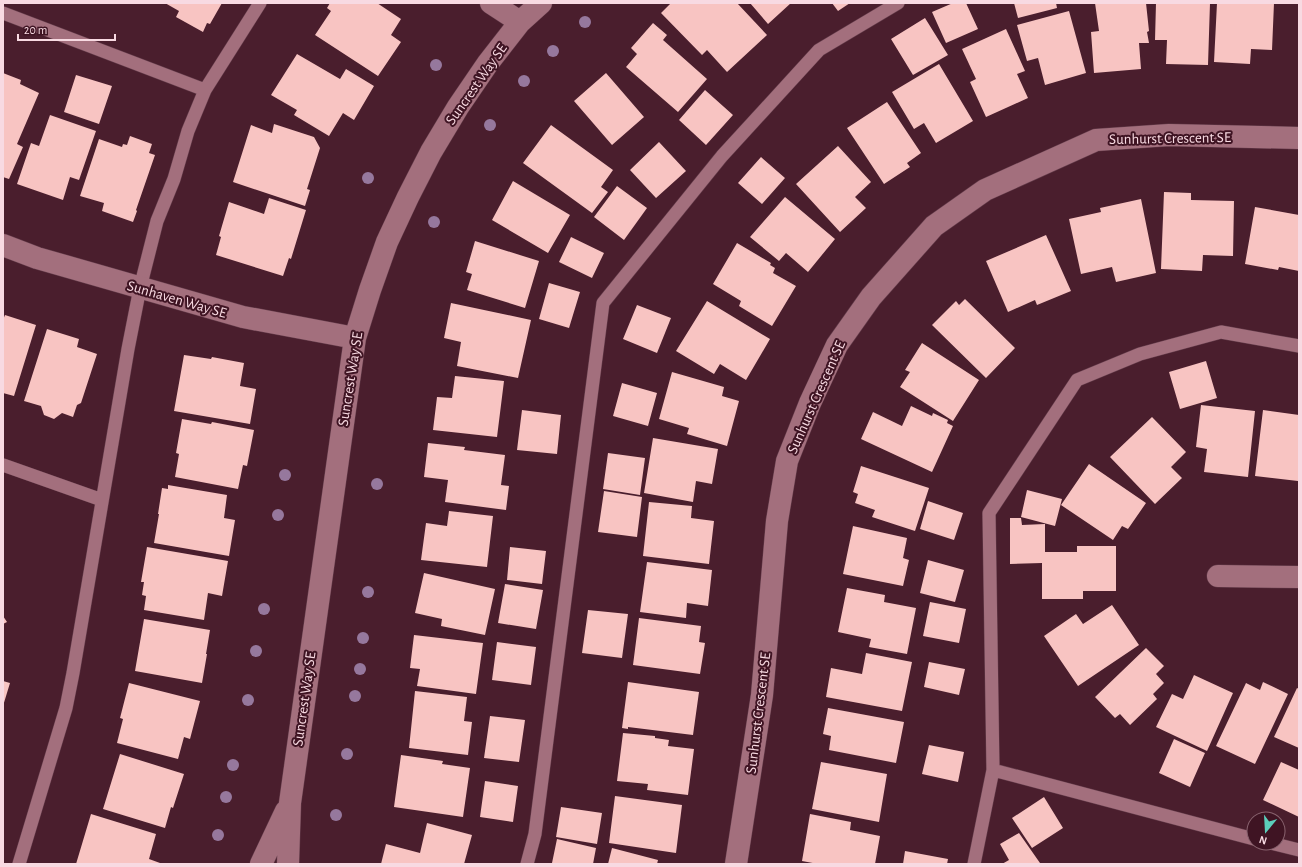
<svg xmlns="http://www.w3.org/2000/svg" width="1302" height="867" viewBox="0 0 1302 867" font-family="'Alegreya Sans',sans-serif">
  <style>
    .building { fill: #f8c4c2 }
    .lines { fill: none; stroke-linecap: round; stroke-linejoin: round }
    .service-casing { stroke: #633c4a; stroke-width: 14 }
    .minor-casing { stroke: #633c4a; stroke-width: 23 }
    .service { stroke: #a36f7d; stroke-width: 13 }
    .minor { stroke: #a36f7d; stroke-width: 22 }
    .tree { fill: #96789d }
    .labels { text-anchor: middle; stroke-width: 4; stroke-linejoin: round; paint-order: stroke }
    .street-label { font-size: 15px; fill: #f8dae2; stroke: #3f1423 }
  </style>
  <rect width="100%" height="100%" fill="#4a1e2d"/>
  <!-- building -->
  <path class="building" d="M 165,3 L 222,3 L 210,24 L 207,23 L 203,32 L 176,17 L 179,11 Z
    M 330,3 L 377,3 L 401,19 L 391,35 L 401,42 L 378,76 L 315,35 L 331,11 L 327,8 Z
    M 671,3 L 737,3 L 767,35 L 727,72 L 707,50 L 702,55 L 661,13 Z
    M 750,3 L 791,3 L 768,24 Z
    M 832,3 L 850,3 L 838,11 Z
    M 953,3 L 966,3 L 978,29 L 946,43 L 932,12 Z
    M 1014,3 L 1056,3 L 1057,8 L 1018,18 Z
    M 1095,3 L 1146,3 L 1149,31 L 1147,32 L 1149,43 L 1139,43 L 1141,69 L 1094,73 L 1091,32 L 1099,31 Z
    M 1156,3 L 1210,3 L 1208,65 L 1166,64 L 1167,40 L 1155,40 Z
    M 1217,3 L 1274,3 L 1272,50 L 1251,49 L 1250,64 L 1214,62 Z
    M 1069,11 L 1086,73 L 1045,85 L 1038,58 L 1027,61 L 1017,25 Z
    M 925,18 L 948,55 L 913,75 L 891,39 Z
    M 653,23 L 667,35 L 663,40 L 707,79 L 678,112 L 626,67 L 637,54 L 631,48 Z
    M 1006,29 L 1025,71 L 1017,74 L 1028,98 L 986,117 L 970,82 L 976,79 L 962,49 Z
    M 297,54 L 340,79 L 346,69 L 374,86 L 354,120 L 343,113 L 329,136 L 294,115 L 297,110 L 271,95 Z
    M 939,64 L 973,121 L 936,143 L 924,123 L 914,129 L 892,92 Z
    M 3,73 L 21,80 L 20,84 L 39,93 L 17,144 L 23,147 L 9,179 L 3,177 Z
    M 606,73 L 644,117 L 612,145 L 574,101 Z
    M 76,75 L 112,86 L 99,124 L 64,112 Z
    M 705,90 L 733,115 L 706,145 L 679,120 Z
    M 887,102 L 921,153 L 907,163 L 910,167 L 884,184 L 847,128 Z
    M 50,115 L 96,131 L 79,180 L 70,177 L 63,200 L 17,184 L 31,143 L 39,146 Z
    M 274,124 L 314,137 L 320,148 L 307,189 L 310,190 L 305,206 L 233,182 L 251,125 L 272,133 Z
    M 551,125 L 613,170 L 601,187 L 608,192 L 592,213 L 523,163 Z
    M 130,136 L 152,144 L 149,153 L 155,155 L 136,210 L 137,211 L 133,222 L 102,211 L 104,203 L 80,196 L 99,139 L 122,147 L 123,144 L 127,145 Z
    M 659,142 L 686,171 L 656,198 L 630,170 Z
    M 838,146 L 871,182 L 855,197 L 866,208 L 840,232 L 796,184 Z
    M 761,157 L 785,178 L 762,204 L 738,183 Z
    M 513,181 L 570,215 L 548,253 L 492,220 Z
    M 617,186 L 647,208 L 624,240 L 594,217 Z
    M 1164,192 L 1191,193 L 1191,200 L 1234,201 L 1233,256 L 1203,255 L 1202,271 L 1161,269 Z
    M 785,197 L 835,239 L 808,272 L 786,253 L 779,261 L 750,237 Z
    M 269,198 L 306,210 L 291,259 L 289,258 L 283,276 L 216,255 L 221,237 L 219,236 L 229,202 L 264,214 Z
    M 1141,199 L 1156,273 L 1116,282 L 1112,267 L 1081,274 L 1069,219 L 1101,212 L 1100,208 Z
    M 1255,207 L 1299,215 L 1299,271 L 1279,267 L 1278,270 L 1245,264 Z
    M 1046,235 L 1071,291 L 1037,305 L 1035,300 L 1008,312 L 986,261 Z
    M 571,237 L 604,253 L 592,278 L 559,262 Z
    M 475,241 L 539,261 L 525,308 L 467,290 L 472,274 L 466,272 Z
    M 737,243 L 771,263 L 770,265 L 775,268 L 773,273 L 796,286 L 772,326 L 739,306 L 741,301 L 713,284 Z
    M 549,283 L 580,292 L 569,328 L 539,319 Z
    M 965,299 L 1015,348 L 986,378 L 932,325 L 956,301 L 959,305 Z
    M 707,301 L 770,339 L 746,380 L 720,364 L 714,374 L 676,351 Z
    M 451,303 L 531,320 L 518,378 L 457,366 L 461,342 L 444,338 Z
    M 637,305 L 671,318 L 657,353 L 623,339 Z
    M 5,315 L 36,325 L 14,396 L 3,393 L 3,320 Z
    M 47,329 L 79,339 L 77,347 L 97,354 L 81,403 L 77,405 L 73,417 L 62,413 L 54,419 L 44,415 L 41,406 L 24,401 Z
    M 922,343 L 979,380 L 953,421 L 900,387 L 910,372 L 905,370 Z
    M 184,355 L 211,359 L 212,357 L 244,363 L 240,386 L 256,389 L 250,424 L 174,411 Z
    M 1206,361 L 1217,398 L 1180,409 L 1169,372 Z
    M 672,372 L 724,387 L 722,396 L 739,401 L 727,446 L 687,434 L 689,428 L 659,419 Z
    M 455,376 L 504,381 L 497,437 L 433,430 L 437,397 L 452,398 Z
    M 622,383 L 657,393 L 648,426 L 613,416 Z
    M 1201,405 L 1255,411 L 1248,477 L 1204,472 L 1207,449 L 1196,447 Z
    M 911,406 L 932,416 L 933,413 L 948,420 L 947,423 L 953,426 L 932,472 L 861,439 L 873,412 L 902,426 Z
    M 522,410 L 561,415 L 557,454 L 517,450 Z
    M 1263,410 L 1299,415 L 1299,470 L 1298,481 L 1255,476 Z
    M 1152,417 L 1186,452 L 1171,467 L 1182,478 L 1155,504 L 1110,457 Z
    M 182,419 L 211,424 L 212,422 L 254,430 L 247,466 L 243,465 L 238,489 L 175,477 L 179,454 L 176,453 Z
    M 653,438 L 718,449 L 712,484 L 696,481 L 693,502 L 644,493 Z
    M 428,443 L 465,447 L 464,450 L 505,455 L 501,485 L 509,486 L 506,510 L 445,502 L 448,480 L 424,477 Z
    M 608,453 L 645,458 L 640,495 L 603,489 Z
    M 1089,464 L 1146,503 L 1128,529 L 1122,526 L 1113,540 L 1061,505 Z
    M 861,466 L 929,488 L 915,531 L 872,517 L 875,510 L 855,503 L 858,494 L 853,492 Z
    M 168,485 L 227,495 L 224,518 L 235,520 L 229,556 L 154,543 L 159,514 L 158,514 L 162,488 L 168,489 Z
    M 1027,490 L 1062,499 L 1055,526 L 1021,517 Z
    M 604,491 L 642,497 L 637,537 L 598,532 Z
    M 928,501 L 963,513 L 954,540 L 920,529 Z
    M 649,502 L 692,506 L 691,518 L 714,521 L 709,564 L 643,556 Z
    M 449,511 L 493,516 L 487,567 L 421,560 L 426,523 L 447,526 Z
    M 1010,518 L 1021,518 L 1022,525 L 1045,524 L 1045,552 L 1077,552 L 1077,546 L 1116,546 L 1116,591 L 1083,591 L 1083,599 L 1042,599 L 1042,563 L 1010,564 Z
    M 853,526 L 907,538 L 903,558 L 909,560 L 903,586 L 843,574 Z
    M 147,547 L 228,561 L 222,596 L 208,593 L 204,620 L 144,610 L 146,596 L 142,595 L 144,582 L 141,582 Z
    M 510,547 L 546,551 L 542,584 L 507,580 Z
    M 928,560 L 964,570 L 955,602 L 920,593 Z
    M 647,562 L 712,570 L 708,606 L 687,603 L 686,618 L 640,612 Z
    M 424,573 L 495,589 L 485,635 L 441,626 L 442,619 L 415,613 Z
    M 505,584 L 543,590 L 536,629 L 498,623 Z
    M 847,588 L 885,595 L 884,602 L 916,608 L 907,654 L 869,647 L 871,639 L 838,632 Z
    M 930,602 L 966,609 L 959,643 L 923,636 Z
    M 1112,605 L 1139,645 L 1078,686 L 1044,636 L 1076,614 L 1083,624 Z
    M 588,610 L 628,614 L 622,658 L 582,653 Z
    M 3,616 L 7,622 L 3,624 Z
    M 639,618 L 701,626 L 699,642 L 705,643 L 700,674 L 633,665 Z
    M 144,619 L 210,630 L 206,654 L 207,654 L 202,683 L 135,671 Z
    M 414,635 L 483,643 L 476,694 L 417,686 L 420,669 L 410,668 Z
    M 497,642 L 536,647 L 531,685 L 492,680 Z
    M 1146,648 L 1164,666 L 1156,674 L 1164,683 L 1153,694 L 1157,699 L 1130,725 L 1120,714 L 1115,718 L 1095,697 Z
    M 866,653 L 912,662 L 902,711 L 826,697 L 831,668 L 862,674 Z
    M 929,662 L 965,669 L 959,695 L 924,687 Z
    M 1194,675 L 1233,693 L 1207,751 L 1156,727 L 1172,694 L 1183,699 Z
    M 3,681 L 10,683 L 3,706 Z
    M 628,682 L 699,692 L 693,735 L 628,727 L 628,729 L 622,728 Z
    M 1263,682 L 1288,694 L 1255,764 L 1216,746 L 1246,683 L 1260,690 Z
    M 129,683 L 200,701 L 190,739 L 184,737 L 178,759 L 117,743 L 123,719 L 120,718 Z
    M 1297,688 L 1299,689 L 1299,748 L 1274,737 Z
    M 415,691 L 467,697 L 464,721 L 472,722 L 468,755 L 409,748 Z
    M 828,708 L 904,722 L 896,763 L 829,750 L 831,736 L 823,734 Z
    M 490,716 L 525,720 L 519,762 L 484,758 Z
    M 623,733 L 655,736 L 655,738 L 669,740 L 668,746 L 694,749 L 688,795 L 647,790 L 648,784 L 617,781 Z
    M 1174,739 L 1205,753 L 1190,787 L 1159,773 Z
    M 929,745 L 964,752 L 958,782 L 922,774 Z
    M 120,754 L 184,774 L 173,808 L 171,807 L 165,828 L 103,809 Z
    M 401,755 L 443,761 L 442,764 L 470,768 L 463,817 L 394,807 Z
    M 821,762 L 887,774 L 879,822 L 812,809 Z
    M 1281,762 L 1299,770 L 1299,817 L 1263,800 Z
    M 485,781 L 518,786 L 513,822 L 480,817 Z
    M 615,796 L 682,805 L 676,853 L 609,843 Z
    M 1044,797 L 1063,828 L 1032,848 L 1012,818 Z
    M 561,807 L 602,813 L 597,844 L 556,837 Z
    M 91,814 L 156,834 L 149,859 L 160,863 L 159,864 L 76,864 Z
    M 810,814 L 851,822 L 850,830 L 880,836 L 875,864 L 818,864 L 802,861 Z
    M 427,823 L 472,835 L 464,864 L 381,864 L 386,844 L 420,853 Z
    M 1019,833 L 1040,863 L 1039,864 L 1002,864 L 1009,860 L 1000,844 Z
    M 557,839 L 596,848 L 593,864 L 552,863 Z
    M 612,848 L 658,860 L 657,864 L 608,864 Z
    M 905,851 L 948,859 L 947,864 L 903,864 Z"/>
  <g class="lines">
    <!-- service casing -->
    <g class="service-casing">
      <path id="service" d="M 3,13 L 205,90 L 188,131 L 174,179 L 157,221 L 140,288 L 128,349 L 73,673 L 66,708 L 19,864
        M 205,90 L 260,3
        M 3,465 L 102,500
        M 993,770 L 1254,839
        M 1271,843 L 1299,850
        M 527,864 L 535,834 L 603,303 L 722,156 L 819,50 L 898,3
        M 974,864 L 993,770 L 989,513 L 1077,380 L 1140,354 L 1221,332 L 1299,346"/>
    </g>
    <!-- minor casing -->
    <g class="minor-casing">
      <path id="minor" d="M 491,3 L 520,22
        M 3,245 L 37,258 L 243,317 L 355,338
        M 1218,576 L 1299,577
        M 261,864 L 286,811
        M 288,864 L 290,803 L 355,338 L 370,290 L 387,242 L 408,197 L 431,152 L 458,107 L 488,63 L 520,22 L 541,3
        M 736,864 L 762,695 L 777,521 L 787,461 L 810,403 L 837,345 L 871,297 L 934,226 L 985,190 L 1096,140 L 1169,135 L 1299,138"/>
    </g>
    <!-- service -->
    <use href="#service" class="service"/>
    <!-- minor -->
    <use href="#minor" class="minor"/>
  </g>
  <!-- trees -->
  <g class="tree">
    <circle cx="585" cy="22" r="6"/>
    <circle cx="553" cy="51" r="6"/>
    <circle cx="436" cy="65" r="6"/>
    <circle cx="524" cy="81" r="6"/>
    <circle cx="490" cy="125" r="6"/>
    <circle cx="368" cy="178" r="6"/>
    <circle cx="434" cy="222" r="6"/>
    <circle cx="285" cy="475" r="6"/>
    <circle cx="377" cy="484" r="6"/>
    <circle cx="278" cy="515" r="6"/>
    <circle cx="368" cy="592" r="6"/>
    <circle cx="264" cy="609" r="6"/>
    <circle cx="363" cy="638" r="6"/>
    <circle cx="256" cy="651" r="6"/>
    <circle cx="360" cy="669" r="6"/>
    <circle cx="355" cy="696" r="6"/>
    <circle cx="248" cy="700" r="6"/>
    <circle cx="347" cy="754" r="6"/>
    <circle cx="233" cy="765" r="6"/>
    <circle cx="226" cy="797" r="6"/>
    <circle cx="336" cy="815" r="6"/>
    <circle cx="218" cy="835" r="6"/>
  </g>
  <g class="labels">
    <!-- street labels -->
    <g class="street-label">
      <text transform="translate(476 84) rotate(-55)" y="5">Suncrest Way SE</text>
      <text transform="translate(1170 138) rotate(-1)" y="5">Sunhurst Crescent SE</text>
      <text transform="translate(177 299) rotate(16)" y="5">Sunhaven Way SE</text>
      <text transform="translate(350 379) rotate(-81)" y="5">Suncrest Way SE</text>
      <text transform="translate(816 397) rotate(-66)" y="5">Sunhurst Crescent SE</text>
      <text transform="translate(304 699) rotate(-82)" y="5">Suncrest Way SE</text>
      <text transform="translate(758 713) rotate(-83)" y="5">Sunhurst Crescent SE</text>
    </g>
  </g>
  <!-- border -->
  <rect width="1302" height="867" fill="none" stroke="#f8dae2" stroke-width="8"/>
  <!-- north arrow -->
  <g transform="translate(1266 831) rotate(198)"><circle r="19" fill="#3f1423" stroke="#89636f"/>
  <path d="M0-3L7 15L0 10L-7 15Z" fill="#5ccebb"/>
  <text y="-6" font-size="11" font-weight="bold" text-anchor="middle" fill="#f8dae2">N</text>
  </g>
  <!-- scale -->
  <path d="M18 34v6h97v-6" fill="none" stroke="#f8dae2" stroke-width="2"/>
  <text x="24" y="34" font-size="12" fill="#f8dae2" stroke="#3f1423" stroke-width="3" paint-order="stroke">20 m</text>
</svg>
